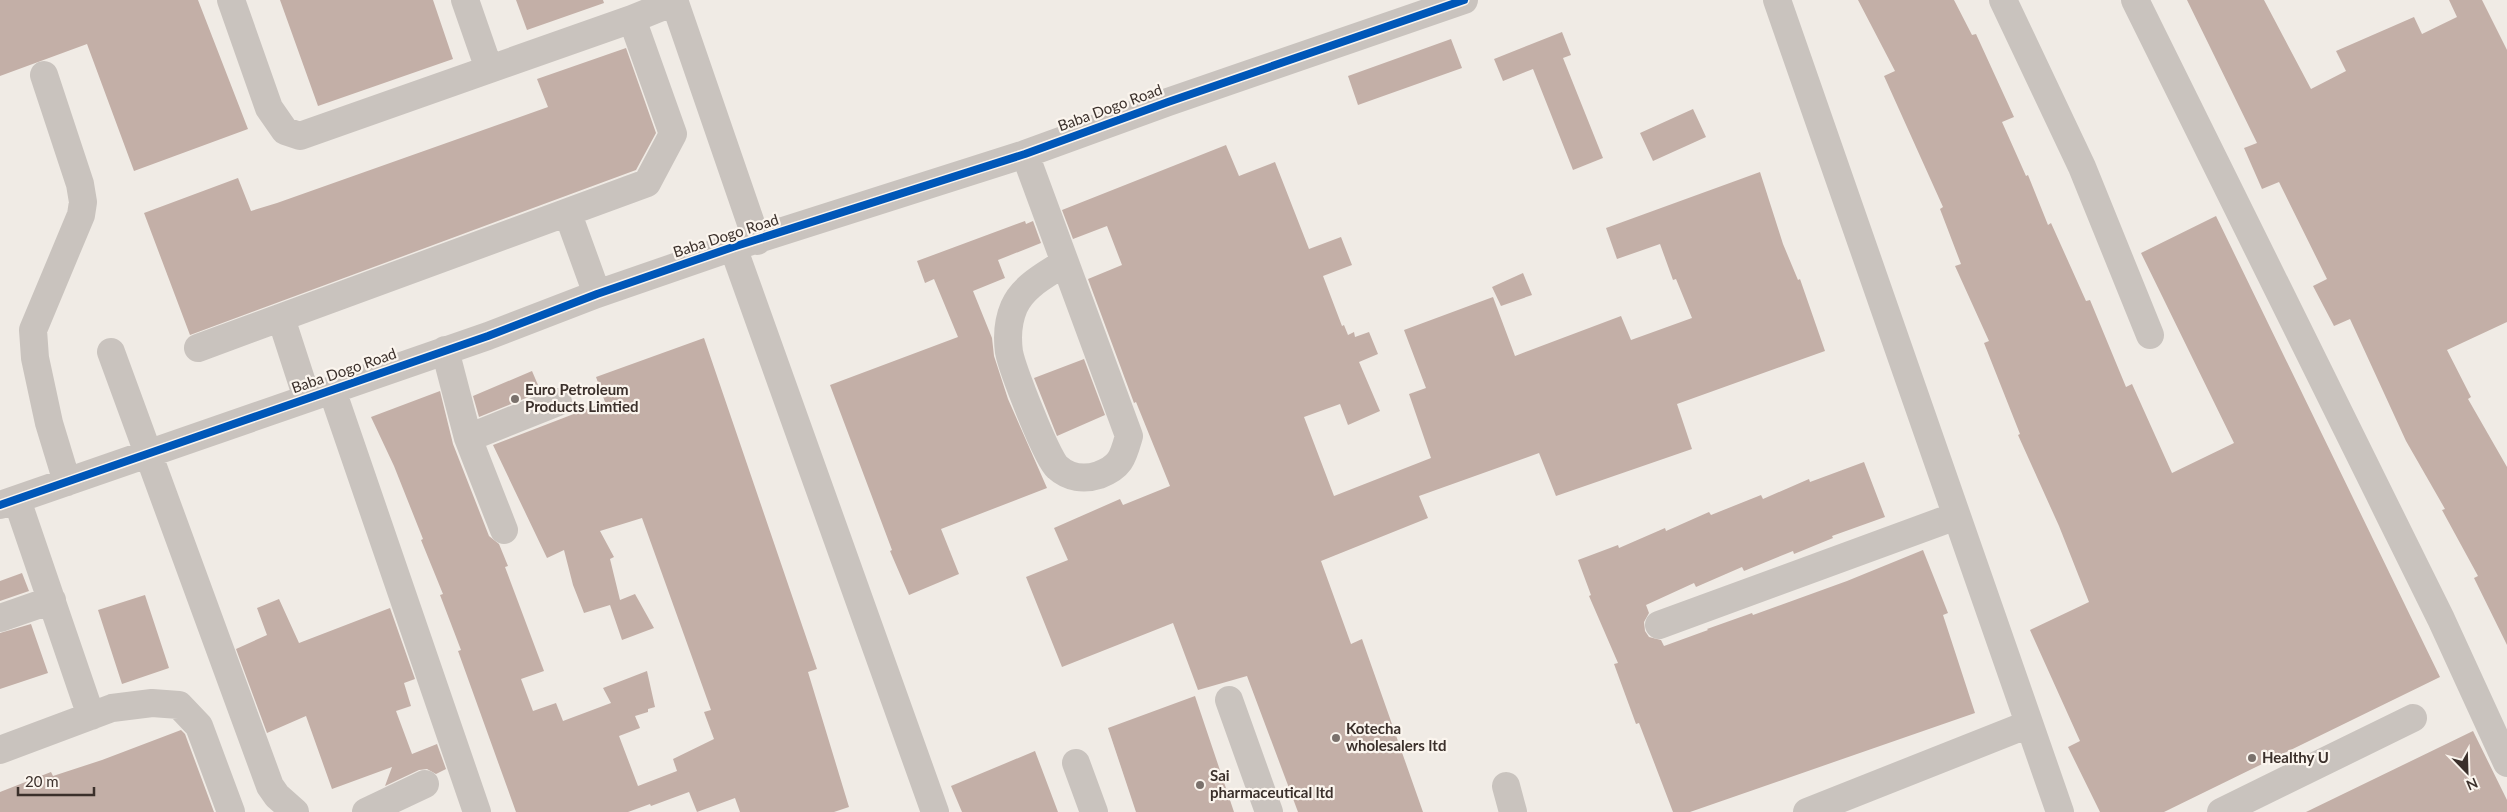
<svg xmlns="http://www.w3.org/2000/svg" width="2507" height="812" viewBox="0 0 2507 812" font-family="Lato,sans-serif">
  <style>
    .building { fill: #c3afa7 }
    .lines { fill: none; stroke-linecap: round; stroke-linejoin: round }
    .minor { stroke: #c9c3be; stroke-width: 28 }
    .cycleway-casing { stroke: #fbf5ee; stroke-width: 11 }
    .cycleway { stroke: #0057b8; stroke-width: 8 }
    .poi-dot { fill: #7a716c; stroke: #fbf5ee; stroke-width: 2 }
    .labels { text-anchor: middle; stroke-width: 4.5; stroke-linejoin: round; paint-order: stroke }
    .street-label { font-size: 15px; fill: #3b302b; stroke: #fbf5ee }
    .poi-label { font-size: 15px; font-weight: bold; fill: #3b302b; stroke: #fbf5ee; text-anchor: start }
  </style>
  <rect width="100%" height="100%" fill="#f0ebe5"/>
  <!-- building -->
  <path class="building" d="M 0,0 L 198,0 L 248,129 L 134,171 L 87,44 L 0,76 Z
    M 280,0 L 433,0 L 453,59 L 318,106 Z
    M 516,0 L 603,0 L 604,3 L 527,30 Z
    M 1858,0 L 1954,0 L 1972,35 L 1976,34 L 2014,117 L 2002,122 L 2026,176 L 2028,175 L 2048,225 L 2051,223 L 2086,301 L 2090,300 L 2126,387 L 2132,384 L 2172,473 L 2234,443 L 2141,253 L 2216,216 L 2440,677 L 2164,812 L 2100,812 L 2068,747 L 2080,741 L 2030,630 L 2089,602 L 2059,526 L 2018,435 L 2020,434 L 1984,343 L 1989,341 L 1955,266 L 1961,264 L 1940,209 L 1943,207 L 1884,76 L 1895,71 Z
    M 2187,0 L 2264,0 L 2311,89 L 2346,71 L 2336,51 L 2414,17 L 2422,34 L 2457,17 L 2449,0 L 2482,0 L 2507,50 L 2507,322 L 2447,350 L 2471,397 L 2468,399 L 2507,467 L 2507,645 L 2474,578 L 2478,576 L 2442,510 L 2445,509 L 2406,441 L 2350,319 L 2334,326 L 2313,286 L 2327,279 L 2279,182 L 2262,189 L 2244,148 L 2257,143 Z
    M 1562,32 L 1571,55 L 1563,58 L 1603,158 L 1573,170 L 1533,69 L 1503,81 L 1494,59 Z
    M 1451,39 L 1462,68 L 1358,105 L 1348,76 Z
    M 626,48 L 656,133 L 636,170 L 190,335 L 144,213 L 238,178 L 251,211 L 277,203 L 548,107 L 537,79 Z
    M 1693,109 L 1706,137 L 1653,161 L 1640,133 Z
    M 1226,145 L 1239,176 L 1275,162 L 1309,249 L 1341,237 L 1352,265 L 1323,276 L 1342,326 L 1344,325 L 1348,335 L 1354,332 L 1355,337 L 1369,332 L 1378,354 L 1359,362 L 1380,411 L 1348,425 L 1340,404 L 1304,417 L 1334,496 L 1431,458 L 1409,394 L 1426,388 L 1404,330 L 1493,297 L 1515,356 L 1621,316 L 1631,340 L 1692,318 L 1676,279 L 1673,280 L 1660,244 L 1617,259 L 1606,228 L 1760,172 L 1783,244 L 1798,280 L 1800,279 L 1825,351 L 1677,404 L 1692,449 L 1556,496 L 1539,453 L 1419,496 L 1428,518 L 1321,561 L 1351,644 L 1362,639 L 1423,812 L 1298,812 L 1247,676 L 1198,690 L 1173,623 L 1062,667 L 1026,577 L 1068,560 L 1054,528 L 1120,499 L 1123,505 L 1170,486 L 1136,402 L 1134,403 L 1088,279 L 1122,265 L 1107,226 L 1073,239 L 1062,210 Z
    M 1025,221 L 1026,224 L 1033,221 L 1041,243 L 998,260 L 1005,278 L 973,291 L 992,338 L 994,356 L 1008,399 L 1047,488 L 941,529 L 959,574 L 909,595 L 890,551 L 892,550 L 830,385 L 958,337 L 934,279 L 925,283 L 917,261 Z
    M 1523,273 L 1532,295 L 1501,306 L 1492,287 Z
    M 704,338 L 817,669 L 808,672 L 849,807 L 834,812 L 740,812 L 735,798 L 697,812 L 689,792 L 651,806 L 650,804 L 628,812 L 516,812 L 458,651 L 461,650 L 440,595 L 443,594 L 421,540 L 423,539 L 394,466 L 371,417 L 440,391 L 453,444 L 489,536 L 499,544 L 508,566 L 505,567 L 544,671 L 521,679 L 533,711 L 556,703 L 563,721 L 611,703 L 603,688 L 647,671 L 655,707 L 648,709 L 648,712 L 635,716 L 640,728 L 619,736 L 638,786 L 677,771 L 673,759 L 714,739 L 704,712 L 711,710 L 642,518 L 600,531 L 614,557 L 610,559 L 620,600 L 635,594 L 654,628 L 622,640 L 610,605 L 584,613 L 573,585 L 564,550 L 547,558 L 493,445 L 605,402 L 596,377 Z
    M 1084,359 L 1105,415 L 1057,436 L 1034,378 Z
    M 532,371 L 541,392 L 479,417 L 473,396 Z
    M 1864,462 L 1885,517 L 1832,536 L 1833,538 L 1794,554 L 1793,551 L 1744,571 L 1742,567 L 1696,587 L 1694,583 L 1646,605 L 1649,613 L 1644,622 L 1645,631 L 1649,637 L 1661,640 L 1664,646 L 1708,630 L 1707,629 L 1752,613 L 1753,615 L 1847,581 L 1923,550 L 1948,613 L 1943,615 L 1975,713 L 1690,812 L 1673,812 L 1639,723 L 1636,724 L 1614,664 L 1618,663 L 1589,596 L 1591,595 L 1578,560 L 1618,545 L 1619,548 L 1665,528 L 1666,531 L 1709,512 L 1711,515 L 1761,495 L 1763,499 L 1809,479 L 1810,482 Z
    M 22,573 L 29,591 L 0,601 L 0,581 Z
    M 145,595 L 169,668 L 122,684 L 98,610 Z
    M 279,599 L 299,643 L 390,608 L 415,679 L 404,683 L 411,706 L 396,711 L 412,754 L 437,744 L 446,769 L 436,774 L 427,769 L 419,770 L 385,786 L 392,767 L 332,789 L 306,716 L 267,733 L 236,649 L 267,635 L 257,608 Z
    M 31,624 L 48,673 L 0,689 L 0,633 Z
    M 1195,696 L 1234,812 L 1136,812 L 1108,728 Z
    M 181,730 L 185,734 L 214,812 L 0,812 L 0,792 L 51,772 L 53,776 L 102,760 Z
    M 2473,731 L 2507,800 L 2507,812 L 2306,812 Z
    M 1035,751 L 1058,812 L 962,812 L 951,786 Z"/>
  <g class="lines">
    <!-- minor -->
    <path class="minor" d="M 231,0 L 269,108 L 285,131 L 300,136 L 632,19 L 674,2
      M 465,0 L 489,69
      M 674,0 L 757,241
      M 1777,0 L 2060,812
      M 2003,0 L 2082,167 L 2150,335
      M 2135,0 L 2441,619 L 2507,763
      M 44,75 L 80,184 L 83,202 L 81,215 L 33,330 L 35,358 L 49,423 L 67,482
      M 1025,154 L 1129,436 C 1123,457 1121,467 1099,475 C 1084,480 1069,478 1057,467 C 1047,459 1012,368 1009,352 C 1007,337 1008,321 1014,307 C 1023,286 1046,275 1064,263
      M 568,214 L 597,294
      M 733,247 L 935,812
      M 281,318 L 307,398
      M 198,348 L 647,183 L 673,134 L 632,19
      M 445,350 L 468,438 L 558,402
      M 111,352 L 270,786 L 277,796 L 295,812
      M 332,390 L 477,812
      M 468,438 L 504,530
      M 17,500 L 91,716
      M 0,505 L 488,336 L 597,294 L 733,247 L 1025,154 L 1168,102 L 1464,0
      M 0,618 L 52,600
      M 1659,625 L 1956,516
      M 1229,700 L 1269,812
      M 0,750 L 112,708 L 152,703 L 179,705 L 199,726 L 231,812
      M 1076,763 L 1094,812
      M 1506,786 L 1513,812
      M 366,812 L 425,784
      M 1807,812 L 2029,724
      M 2221,812 L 2413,718"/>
    <!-- cycleway casing -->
    <g class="cycleway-casing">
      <path id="cycleway" d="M 0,505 L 488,336 L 597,294 L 733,247 L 1025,154 L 1168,102 L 1464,0"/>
    </g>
    <!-- cycleway -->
    <use href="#cycleway" class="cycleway"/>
  </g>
  <!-- markers -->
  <g class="poi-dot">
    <circle cx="515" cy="399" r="5"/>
    <circle cx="1336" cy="738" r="5"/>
    <circle cx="2252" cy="758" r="5"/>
    <circle cx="1200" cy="785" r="5"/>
  </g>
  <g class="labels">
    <!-- street labels -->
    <g class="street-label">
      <text transform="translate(1110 108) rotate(-20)" y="5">Baba Dogo Road</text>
      <text transform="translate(726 236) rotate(-18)" y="5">Baba Dogo Road</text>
      <text transform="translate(344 371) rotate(-19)" y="5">Baba Dogo Road</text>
    </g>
    <!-- poi labels -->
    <g class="poi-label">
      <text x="525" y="395">Euro Petroleum<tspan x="525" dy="17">Products Limtied</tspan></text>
      <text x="1346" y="734">Kotecha<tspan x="1346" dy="17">wholesalers ltd</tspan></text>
      <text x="2262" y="763">Healthy U</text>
      <text x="1210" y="781">Sai<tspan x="1210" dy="17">pharmaceutical ltd</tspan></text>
    </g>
  </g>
  <!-- north arrow -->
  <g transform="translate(2467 772) rotate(157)" stroke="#fbf5ee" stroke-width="4" paint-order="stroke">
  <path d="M0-4L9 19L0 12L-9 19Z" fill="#3b302b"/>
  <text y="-8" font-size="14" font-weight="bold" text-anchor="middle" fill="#3b302b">N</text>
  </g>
  <!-- scale -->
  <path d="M18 787v8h76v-8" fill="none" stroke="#3b302b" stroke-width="2.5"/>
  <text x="25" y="787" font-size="15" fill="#3b302b" stroke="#fbf5ee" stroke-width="4" paint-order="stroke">20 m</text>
</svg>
